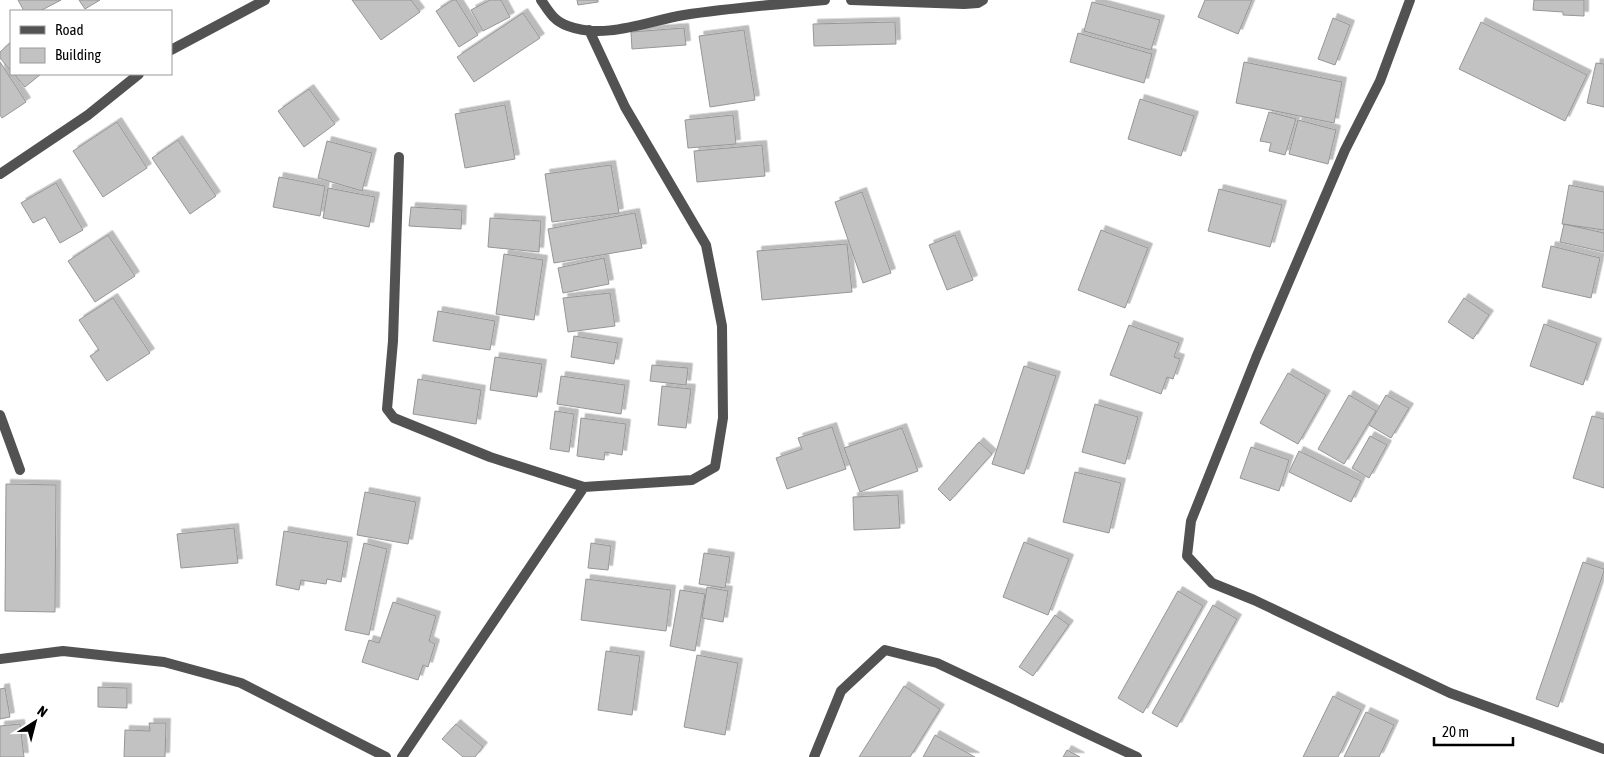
<svg xmlns="http://www.w3.org/2000/svg" width="1604" height="757" viewBox="0 0 1604 757" font-family="'Asap Condensed',sans-serif">
  <style>
    .building { fill: #c2c2c2; stroke: #969696; filter: url(#shadow) }
    .lines { fill: none; stroke-linecap: round; stroke-linejoin: round }
    .minor { stroke: #525252; stroke-width: 10 }
  </style>
  <defs>
    <filter id="shadow"><feDropShadow dx="4.5" dy="-4.5" stdDeviation="0" flood-color="#0004"/></filter>
  </defs>
  <rect width="100%" height="100%" fill="#fff"/>
  <!-- building -->
  <path class="building" d="M 18,0 L 61,0 L 40,11 L 24,11 Z
    M 79,0 L 100,0 L 85,9 Z
    M 352,0 L 411,0 L 420,12 L 381,40 Z
    M 453,0 L 456,0 L 478,35 L 459,47 L 436,11 Z
    M 490,0 L 501,0 L 510,17 L 483,31 L 471,10 Z
    M 577,0 L 598,0 L 598,2 L 578,5 Z
    M 1205,0 L 1252,0 L 1238,34 L 1198,17 Z
    M 1534,0 L 1584,0 L 1584,16 L 1563,15 L 1563,12 L 1533,10 Z
    M 1092,2 L 1160,20 L 1151,50 L 1084,31 Z
    M 523,13 L 540,38 L 474,82 L 457,57 Z
    M 1333,18 L 1350,25 L 1335,65 L 1318,59 Z
    M 895,22 L 896,44 L 814,46 L 813,24 Z
    M 1481,22 L 1587,75 L 1565,121 L 1459,69 Z
    M 684,28 L 686,45 L 632,49 L 631,32 Z
    M 744,30 L 755,100 L 710,107 L 699,36 Z
    M 1078,33 L 1152,54 L 1144,83 L 1070,62 Z
    M 11,42 L 11,71 L 0,58 L 0,52 Z
    M 0,62 L 26,102 L 2,118 L 0,115 Z
    M 1244,62 L 1342,82 L 1334,123 L 1236,103 Z
    M 1596,63 L 1604,64 L 1604,107 L 1587,103 Z
    M 14,74 L 41,74 L 25,87 Z
    M 309,89 L 335,124 L 304,147 L 278,111 Z
    M 1140,99 L 1194,116 L 1181,156 L 1128,139 Z
    M 505,105 L 515,159 L 465,168 L 455,114 Z
    M 1269,112 L 1296,119 L 1285,155 L 1269,151 L 1271,143 L 1260,141 Z
    M 733,115 L 736,144 L 688,148 L 685,120 Z
    M 1298,120 L 1336,130 L 1328,164 L 1289,154 Z
    M 117,122 L 147,168 L 103,197 L 73,151 Z
    M 178,140 L 216,196 L 190,214 L 152,158 Z
    M 327,141 L 372,153 L 362,191 L 318,178 Z
    M 762,145 L 765,176 L 697,182 L 694,151 Z
    M 611,165 L 619,213 L 552,222 L 545,174 Z
    M 279,177 L 325,186 L 320,216 L 273,207 Z
    M 56,183 L 83,230 L 60,243 L 45,217 L 33,223 L 21,203 Z
    M 1569,185 L 1604,192 L 1604,230 L 1562,224 Z
    M 328,188 L 375,197 L 369,227 L 323,218 Z
    M 1219,189 L 1282,205 L 1270,247 L 1208,231 Z
    M 862,192 L 891,273 L 863,283 L 835,202 Z
    M 411,207 L 462,210 L 461,229 L 409,226 Z
    M 635,213 L 642,248 L 554,263 L 548,229 Z
    M 490,218 L 541,221 L 539,252 L 488,247 Z
    M 1564,224 L 1604,233 L 1604,252 L 1560,242 Z
    M 1101,230 L 1148,248 L 1125,308 L 1078,290 Z
    M 108,235 L 135,276 L 95,302 L 68,261 Z
    M 955,235 L 973,280 L 947,290 L 929,245 Z
    M 847,244 L 852,292 L 762,300 L 757,251 Z
    M 1551,246 L 1600,258 L 1591,298 L 1542,287 Z
    M 504,254 L 543,260 L 534,320 L 496,314 Z
    M 604,258 L 609,284 L 563,293 L 558,268 Z
    M 610,293 L 615,326 L 568,332 L 563,298 Z
    M 113,298 L 150,353 L 107,381 L 90,356 L 99,350 L 79,320 Z
    M 1464,298 L 1489,315 L 1473,339 L 1448,322 Z
    M 438,311 L 495,321 L 490,350 L 433,341 Z
    M 1544,324 L 1597,343 L 1583,385 L 1530,366 Z
    M 1129,325 L 1179,343 L 1174,357 L 1180,359 L 1173,379 L 1167,377 L 1161,394 L 1110,375 Z
    M 574,336 L 618,343 L 614,364 L 571,357 Z
    M 495,357 L 542,364 L 537,397 L 490,390 Z
    M 652,365 L 688,368 L 686,385 L 650,381 Z
    M 1024,366 L 1056,376 L 1024,474 L 992,464 Z
    M 1288,373 L 1326,395 L 1298,444 L 1260,423 Z
    M 561,376 L 625,385 L 621,414 L 557,404 Z
    M 418,379 L 481,390 L 476,424 L 413,414 Z
    M 662,386 L 691,389 L 686,428 L 658,425 Z
    M 1349,395 L 1376,411 L 1344,464 L 1318,449 Z
    M 1386,395 L 1409,408 L 1391,438 L 1369,425 Z
    M 1095,404 L 1138,417 L 1125,464 L 1082,452 Z
    M 555,411 L 574,414 L 569,452 L 550,449 Z
    M 1592,416 L 1604,419 L 1604,488 L 1573,478 Z
    M 581,418 L 626,424 L 622,455 L 605,452 L 604,460 L 577,456 Z
    M 832,427 L 846,469 L 787,489 L 776,458 L 802,449 L 798,438 Z
    M 902,428 L 918,471 L 860,492 L 844,448 Z
    M 1370,436 L 1387,445 L 1369,478 L 1352,468 Z
    M 979,442 L 992,454 L 950,501 L 938,489 Z
    M 1251,447 L 1289,460 L 1279,491 L 1240,478 Z
    M 1299,451 L 1361,481 L 1351,502 L 1289,472 Z
    M 1075,472 L 1121,483 L 1109,533 L 1063,522 Z
    M 6,484 L 56,485 L 55,612 L 5,611 Z
    M 365,492 L 416,502 L 408,544 L 357,535 Z
    M 898,495 L 900,528 L 854,530 L 853,497 Z
    M 234,528 L 238,563 L 181,568 L 177,534 Z
    M 284,531 L 348,542 L 341,582 L 327,579 L 326,584 L 301,580 L 299,590 L 276,585 Z
    M 1024,542 L 1069,559 L 1048,615 L 1003,597 Z
    M 364,543 L 387,549 L 369,635 L 345,630 Z
    M 591,543 L 611,546 L 608,570 L 588,568 Z
    M 704,553 L 730,557 L 725,588 L 699,584 Z
    M 1583,562 L 1604,569 L 1604,571 L 1558,707 L 1536,699 Z
    M 586,579 L 671,590 L 666,631 L 581,620 Z
    M 707,587 L 728,591 L 723,622 L 702,618 Z
    M 680,590 L 705,594 L 695,651 L 670,646 Z
    M 1178,591 L 1203,606 L 1143,713 L 1118,698 Z
    M 393,602 L 436,616 L 429,641 L 435,644 L 428,667 L 423,665 L 418,680 L 362,662 L 369,640 L 379,643 Z
    M 1213,605 L 1237,619 L 1177,727 L 1152,713 Z
    M 1055,615 L 1069,625 L 1033,676 L 1019,667 Z
    M 606,651 L 640,656 L 632,715 L 598,710 Z
    M 697,655 L 738,663 L 725,735 L 684,727 Z
    M 904,686 L 940,709 L 910,757 L 859,757 Z
    M 98,687 L 127,688 L 127,708 L 98,707 Z
    M 5,688 L 10,717 L 0,719 L 0,689 Z
    M 1333,696 L 1361,710 L 1338,757 L 1303,757 Z
    M 1366,712 L 1394,725 L 1379,757 L 1344,757 Z
    M 149,723 L 166,723 L 165,757 L 124,757 L 125,730 L 150,731 Z
    M 20,724 L 24,757 L 0,757 L 0,726 Z
    M 456,724 L 483,747 L 475,757 L 463,757 L 442,739 Z
    M 935,735 L 975,757 L 923,757 Z
    M 1067,750 L 1080,757 L 1063,757 Z"/>
  <g class="lines">
    <!-- minor -->
    <path class="minor" d="M 541,0 C 549,12 554,21 568,26 C 605,40 647,21 684,15 C 731,8 778,4 825,0
      M 851,0 L 964,4 L 978,3 L 983,0
      M 1410,0 L 1380,81 L 1345,150 L 1256,358 L 1191,521 L 1187,556 L 1212,583 L 1254,600 L 1450,693 L 1604,749
      M 171,50 L 265,0
      M 399,157 L 393,341 L 387,409 L 394,418 L 490,457 L 584,487 L 692,480 L 715,467 L 723,418 L 722,326 L 706,245 L 625,107 L 589,30
      M 0,174 L 88,115 L 139,74
      M 0,415 L 20,470
      M 0,659 L 63,651 L 164,662 L 241,683 L 386,757
      M 402,757 L 584,487
      M 814,757 L 841,691 L 885,650 L 937,663 L 1137,757"/>
  </g>
  <!-- legend -->
  <rect x="10" y="10" width="162" height="65" fill="#ffffff" stroke="#999999"/>
  <rect x="20" y="26" width="25" height="8" fill="#525252" stroke="#999999"/>
  <text x="55" y="35" font-size="15" fill="#000000">Road</text>
  <rect x="20" y="48" width="25" height="15" fill="#c2c2c2" stroke="#999999"/>
  <text x="55" y="60" font-size="15" fill="#000000">Building</text>
  <!-- north arrow -->
  <g transform="translate(35 722) rotate(36)" stroke="#ffffff" stroke-width="4" paint-order="stroke">
  <path d="M0-4L9 19L0 12L-9 19Z" fill="#000000"/>
  <text y="-8" font-size="14" font-weight="bold" text-anchor="middle" fill="#000000">N</text>
  </g>
  <!-- scale -->
  <path d="M1434 737v8h79v-8" fill="none" stroke="#000000" stroke-width="2.5"/>
  <text x="1442" y="737" font-size="15" fill="#000000" stroke="#ffffff" stroke-width="4" paint-order="stroke">20 m</text>
</svg>
